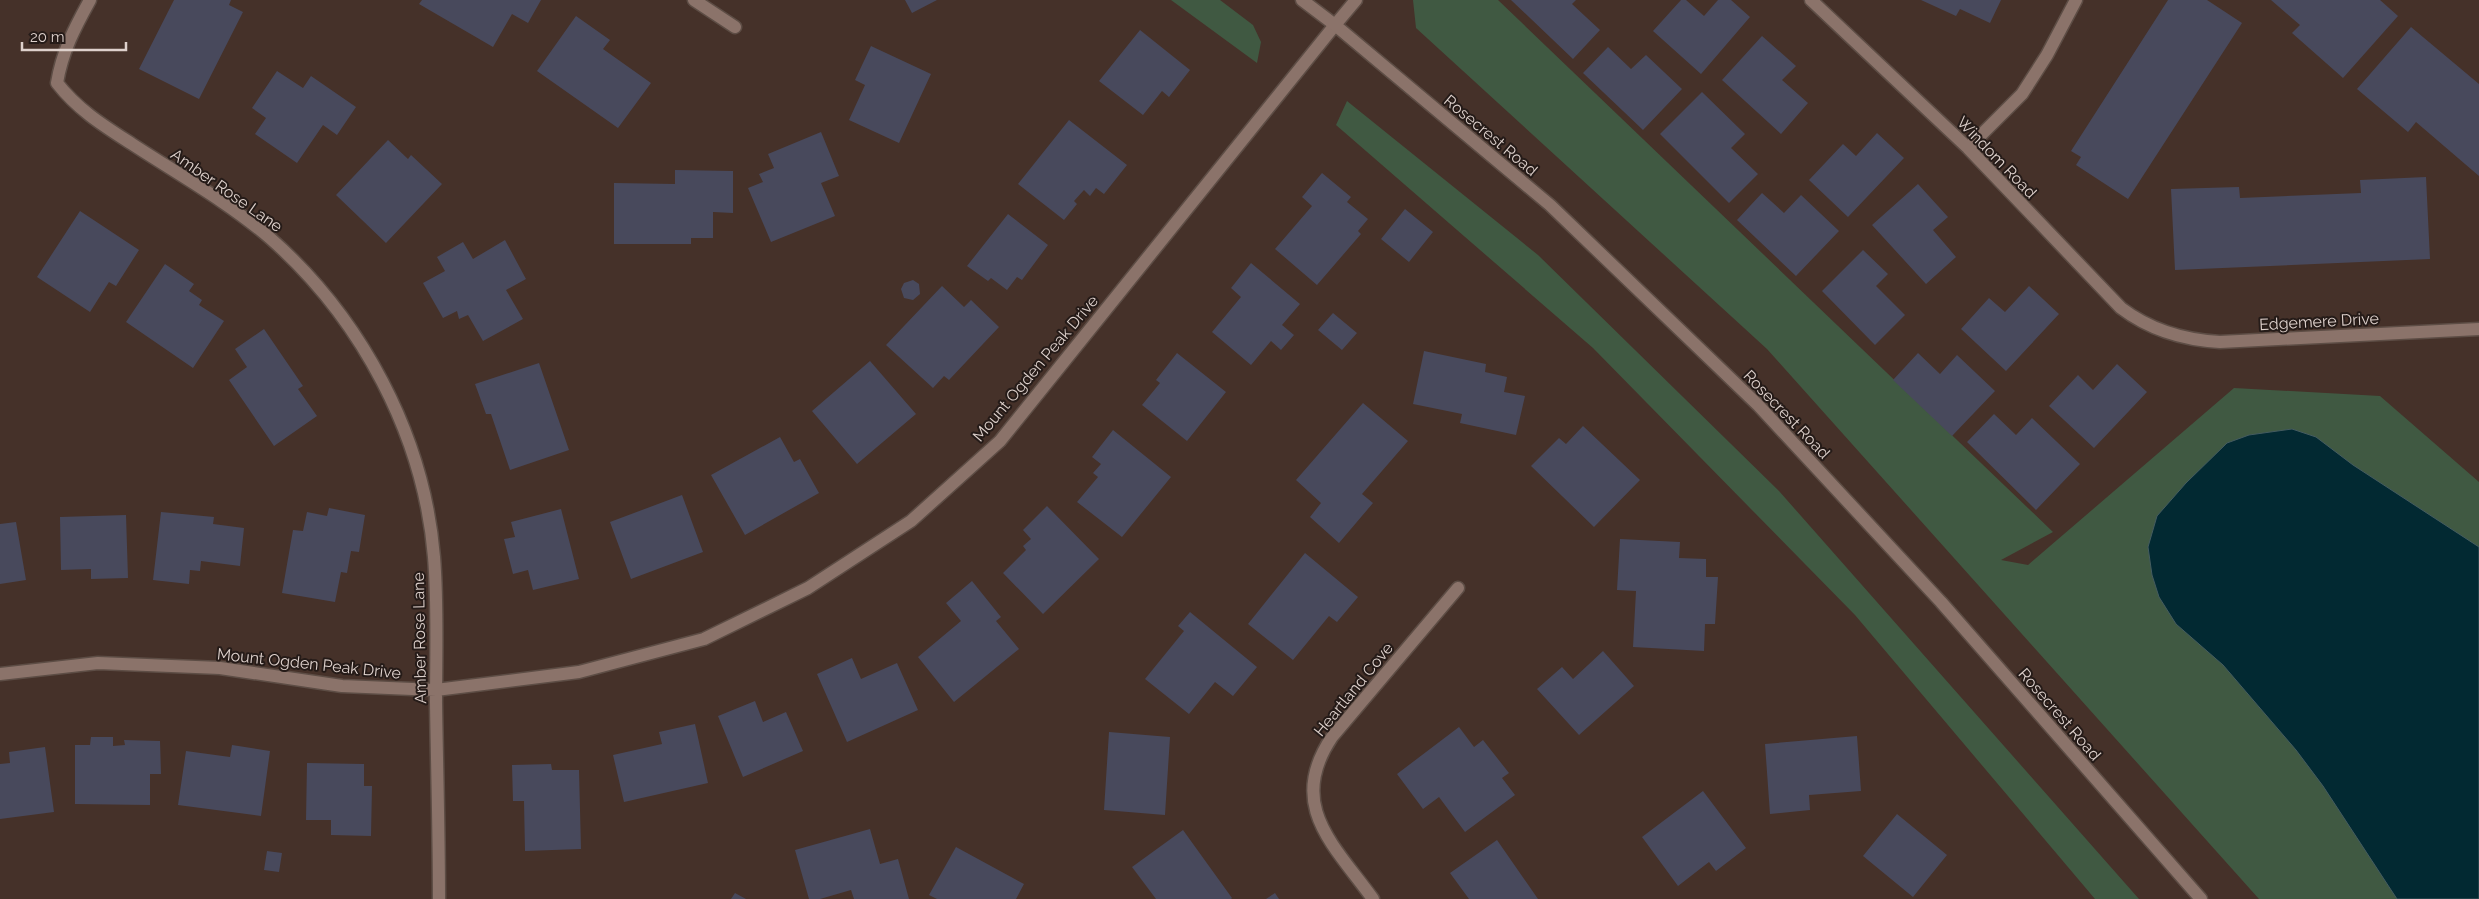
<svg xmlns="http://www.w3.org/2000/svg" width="2479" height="899" viewBox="0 0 2479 899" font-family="Raleway,sans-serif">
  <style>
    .green { fill: #405942 }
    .water { fill: #022932; stroke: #445b60 }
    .building { fill: #48495c }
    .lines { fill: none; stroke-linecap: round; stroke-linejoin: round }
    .street-casing { stroke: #5d4d45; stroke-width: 15 }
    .secondary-casing { stroke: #5d4d45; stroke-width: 15 }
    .street { stroke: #8b736a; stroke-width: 12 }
    .secondary { stroke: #8b736a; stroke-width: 12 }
    .labels { text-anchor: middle; stroke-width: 4; stroke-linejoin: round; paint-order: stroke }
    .street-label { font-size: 16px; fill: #ded1cc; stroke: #251b18 }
  </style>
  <rect width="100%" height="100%" fill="#453129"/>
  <!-- green -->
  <path class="green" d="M 1171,0 L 1220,0 L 1253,25 L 1261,42 L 1257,63 Z
    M 1413,0 L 1498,0 L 2053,532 L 2001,560 L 2028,565 L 2234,388 L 2380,396 L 2479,482 L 2479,899 L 2259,899 L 1767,349 L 1416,28 Z
    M 1347,101 L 1538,255 L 1779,491 L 2139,899 L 2095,899 L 1855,615 L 1593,348 L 1336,125 Z"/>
  <!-- water -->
  <path class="water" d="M 2292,429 L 2316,437 L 2353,465 L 2479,547 L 2479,899 L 2397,899 L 2323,786 L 2296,750 L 2223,665 L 2176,624 L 2159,597 L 2152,575 L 2148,547 L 2157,516 L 2186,483 L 2227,443 L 2249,435 Z"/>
  <!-- building -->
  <path class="building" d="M 174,0 L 231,0 L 229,5 L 243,12 L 199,99 L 139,69 Z
    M 422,0 L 541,0 L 528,23 L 512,14 L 493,47 L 419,4 Z
    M 905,0 L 937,0 L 912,13 Z
    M 1511,0 L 1576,0 L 1572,4 L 1600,30 L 1573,59 Z
    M 1681,0 L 1686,0 L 1704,16 L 1718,0 L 1731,0 L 1750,17 L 1701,74 L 1653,31 Z
    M 1921,0 L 2001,0 L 1990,23 L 1960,9 L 1956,16 Z
    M 2168,0 L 2207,0 L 2242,23 L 2128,199 L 2076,165 L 2081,157 L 2071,151 Z
    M 2271,0 L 2380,0 L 2398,16 L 2343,78 L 2292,33 L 2300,25 Z
    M 576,16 L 610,40 L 603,49 L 651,83 L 618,128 L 537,71 Z
    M 2411,27 L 2479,84 L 2479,176 L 2416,122 L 2408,132 L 2357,89 Z
    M 1140,30 L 1190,70 L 1169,97 L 1162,91 L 1143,115 L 1099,81 Z
    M 1762,36 L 1796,66 L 1782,80 L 1808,103 L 1781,134 L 1722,80 Z
    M 871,46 L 931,74 L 899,143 L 849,120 L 865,85 L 855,80 Z
    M 1608,47 L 1631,69 L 1646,55 L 1682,89 L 1643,130 L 1583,73 Z
    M 277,71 L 303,88 L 311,76 L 356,107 L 337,135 L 323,125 L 297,163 L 255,134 L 266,118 L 252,108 Z
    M 1702,92 L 1745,134 L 1731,148 L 1758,174 L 1729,203 L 1660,134 Z
    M 1069,120 L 1127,165 L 1104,194 L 1096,188 L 1090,196 L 1084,190 L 1074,201 L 1077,204 L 1064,220 L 1018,184 Z
    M 821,132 L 839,176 L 821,183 L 835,216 L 771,242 L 748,188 L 763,182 L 759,174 L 774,168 L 768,154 Z
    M 1877,133 L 1904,158 L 1848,217 L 1809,180 L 1843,144 L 1856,156 Z
    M 388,140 L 408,159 L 411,155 L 442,184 L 386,243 L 336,195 Z
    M 675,170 L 733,171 L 733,213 L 713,212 L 713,238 L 691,238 L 691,244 L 614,244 L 614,183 L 675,184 Z
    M 1322,173 L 1351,197 L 1347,202 L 1368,219 L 1358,231 L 1361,234 L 1317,285 L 1275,249 L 1312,206 L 1302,197 Z
    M 2426,177 L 2430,259 L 2175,270 L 2171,189 L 2239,187 L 2240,198 L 2361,193 L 2360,180 Z
    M 1918,184 L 1948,217 L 1933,230 L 1956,257 L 1926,284 L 1872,225 Z
    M 1762,193 L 1784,213 L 1801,195 L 1839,231 L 1796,276 L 1737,220 Z
    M 1405,209 L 1433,232 L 1409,262 L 1381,239 Z
    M 80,211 L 139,250 L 116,286 L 109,282 L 90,312 L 37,277 Z
    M 1008,214 L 1048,245 L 1022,280 L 1017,277 L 1007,290 L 991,278 L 988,281 L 967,266 Z
    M 505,240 L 526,279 L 506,290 L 523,319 L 483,341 L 468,315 L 459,319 L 457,311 L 443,318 L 423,283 L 445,271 L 437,257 L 463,242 L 473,259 Z
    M 1863,250 L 1888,274 L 1876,286 L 1905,315 L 1875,345 L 1822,291 Z
    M 1251,263 L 1300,304 L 1282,325 L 1294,335 L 1281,350 L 1271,341 L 1251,365 L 1212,332 L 1241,297 L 1231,288 Z
    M 165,264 L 194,284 L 189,291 L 202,300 L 199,305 L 224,321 L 193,368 L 126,322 Z
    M 913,280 L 919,284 L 920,294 L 913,300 L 904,298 L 901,289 L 904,283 Z
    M 942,286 L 964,307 L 971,300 L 999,327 L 949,380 L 944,376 L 933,388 L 886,345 Z
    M 2029,286 L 2059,314 L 2006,371 L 1961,329 L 1989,298 L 2005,312 Z
    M 1333,313 L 1357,333 L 1342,350 L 1318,330 Z
    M 264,329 L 303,386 L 298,389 L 317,416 L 274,446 L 229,380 L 247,367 L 235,349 Z
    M 1424,351 L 1486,364 L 1485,372 L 1507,377 L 1504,392 L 1525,396 L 1516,435 L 1460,423 L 1462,414 L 1413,404 Z
    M 1177,353 L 1226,392 L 1187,441 L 1142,405 L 1160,383 L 1156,380 Z
    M 1918,353 L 1940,374 L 1957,355 L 1995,391 L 1952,436 L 1893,380 Z
    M 870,361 L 916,414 L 857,464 L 812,411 Z
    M 539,363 L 569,450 L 510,470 L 491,414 L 486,414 L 475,384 Z
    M 2117,364 L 2147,392 L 2094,448 L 2049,406 L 2078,375 L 2093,390 Z
    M 1363,403 L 1408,441 L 1362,494 L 1373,503 L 1339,543 L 1310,517 L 1321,503 L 1296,480 Z
    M 1994,414 L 2016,435 L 2032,418 L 2080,464 L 2036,510 L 1967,442 Z
    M 1583,426 L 1640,480 L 1594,527 L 1531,466 L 1559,438 L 1566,444 Z
    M 1113,430 L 1171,477 L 1122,537 L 1077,502 L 1098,477 L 1093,473 L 1101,464 L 1092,457 Z
    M 780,437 L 794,462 L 800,459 L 819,493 L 745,535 L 711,475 Z
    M 682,495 L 703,552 L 631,579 L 610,522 Z
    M 1047,506 L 1099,559 L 1043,614 L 1003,573 L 1026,550 L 1023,546 L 1031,539 L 1023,530 Z
    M 329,508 L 365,515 L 359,552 L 351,551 L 347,573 L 341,572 L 335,602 L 282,593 L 293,530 L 303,531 L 307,512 L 327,516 Z
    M 561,509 L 579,579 L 533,590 L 528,570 L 513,574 L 504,539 L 515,537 L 511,522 Z
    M 161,512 L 214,517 L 213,524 L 244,528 L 240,566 L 201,561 L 200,571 L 190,570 L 189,584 L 153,580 Z
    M 126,515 L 128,578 L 91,579 L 91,569 L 61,570 L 60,517 Z
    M 16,522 L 26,580 L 0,584 L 0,524 Z
    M 1620,539 L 1680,542 L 1679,558 L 1706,559 L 1706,577 L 1718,577 L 1715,624 L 1705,624 L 1704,651 L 1633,647 L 1636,591 L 1617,590 Z
    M 1305,553 L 1358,597 L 1337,622 L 1329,616 L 1293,660 L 1248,624 Z
    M 972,581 L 1001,617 L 996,621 L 1019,649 L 954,702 L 918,657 L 961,621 L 946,603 Z
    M 1190,612 L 1257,667 L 1233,696 L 1215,682 L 1189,714 L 1145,679 L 1184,631 L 1178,626 Z
    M 1603,651 L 1634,686 L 1579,735 L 1537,689 L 1562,667 L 1573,679 Z
    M 852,658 L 861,679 L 897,663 L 918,710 L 847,742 L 817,674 Z
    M 755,701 L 763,722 L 786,712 L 803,751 L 743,777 L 718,716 Z
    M 695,724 L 708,783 L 624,802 L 613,755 L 662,744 L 659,732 Z
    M 1459,727 L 1474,747 L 1483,740 L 1509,773 L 1502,778 L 1515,795 L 1465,832 L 1439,797 L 1423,809 L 1397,774 Z
    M 1109,732 L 1170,737 L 1165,815 L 1104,810 Z
    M 1857,736 L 1861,791 L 1809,795 L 1810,810 L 1770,814 L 1765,744 Z
    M 91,737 L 113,737 L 113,746 L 125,745 L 124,740 L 160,741 L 161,774 L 150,774 L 150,805 L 75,804 L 75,745 L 90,745 Z
    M 232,745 L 270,751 L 261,816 L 178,805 L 186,751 L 230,757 Z
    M 45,747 L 54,812 L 0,819 L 0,764 L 10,763 L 9,752 Z
    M 307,763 L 364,764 L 364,786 L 372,786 L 371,836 L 331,835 L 331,820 L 306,820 Z
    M 551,764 L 552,770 L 579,770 L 581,849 L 525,851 L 524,801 L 513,801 L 512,765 Z
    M 1703,791 L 1746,848 L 1716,871 L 1709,862 L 1678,886 L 1642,837 Z
    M 1897,814 L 1947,855 L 1913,897 L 1863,856 Z
    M 870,829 L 880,864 L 898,859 L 909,899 L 854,899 L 851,890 L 820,899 L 809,899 L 795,850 Z
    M 1183,830 L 1232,898 L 1231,899 L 1156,899 L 1132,867 Z
    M 1497,840 L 1538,899 L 1469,899 L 1450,873 Z
    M 956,847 L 1024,884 L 1016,899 L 937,899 L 929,895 Z
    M 267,851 L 282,853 L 279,872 L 264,870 Z
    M 735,893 L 746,899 L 731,899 Z
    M 1275,893 L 1279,899 L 1266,899 Z"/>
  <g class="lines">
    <!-- street casing -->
    <g class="street-casing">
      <path id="street" d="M 90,0 C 75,27 62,52 57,83 C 78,110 104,126 132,144 C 178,174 228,202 270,238 C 361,318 424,435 434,557 C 438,605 436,655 436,703 C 437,769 439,834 439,899
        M 694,0 L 735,27
        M 1811,0 L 1968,148 L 2121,308 C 2150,330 2184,340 2220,342 L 2479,329
        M 1968,148 L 2022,94 L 2047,55 L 2076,0
        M 0,674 L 98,663 L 220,668 L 342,686 L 436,690 L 579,672 L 704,639 L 808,588 L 911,521 L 1000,441 L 1335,25
        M 1373,899 C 1334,845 1286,805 1332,737 L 1458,588"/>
    </g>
    <!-- secondary casing -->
    <g class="secondary-casing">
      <path id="secondary" d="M 1302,0 L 1335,25 L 1550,205 L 1758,405 L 1941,602 L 2201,899
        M 1335,25 L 1356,0"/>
    </g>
    <!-- street -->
    <use href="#street" class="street"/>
    <!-- secondary -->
    <use href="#secondary" class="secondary"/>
  </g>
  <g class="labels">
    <!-- street labels -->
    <g class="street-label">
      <text transform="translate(1491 135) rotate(40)" y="6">Rosecrest Road</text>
      <text transform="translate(1997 157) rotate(46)" y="6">Windom Road</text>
      <text transform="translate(227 190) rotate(35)" y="6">Amber Rose Lane</text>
      <text transform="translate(2319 321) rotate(-3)" y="6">Edgemere Drive</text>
      <text transform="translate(1035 368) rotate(-50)" y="6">Mount Ogden Peak Drive</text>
      <text transform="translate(1787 414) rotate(46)" y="6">Rosecrest Road</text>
      <text transform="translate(419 638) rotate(-91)" y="6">Amber Rose Lane</text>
      <text transform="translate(309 663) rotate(6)" y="6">Mount Ogden Peak Drive</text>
      <text transform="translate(1353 689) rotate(-51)" y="6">Heartland Cove</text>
      <text transform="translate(2060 714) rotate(49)" y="6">Rosecrest Road</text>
    </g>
  </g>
  <!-- scale -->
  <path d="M22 42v8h104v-8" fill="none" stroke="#ded1cc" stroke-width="2.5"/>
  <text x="30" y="42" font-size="15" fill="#ded1cc" stroke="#251b18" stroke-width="4" paint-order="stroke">20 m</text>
</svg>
